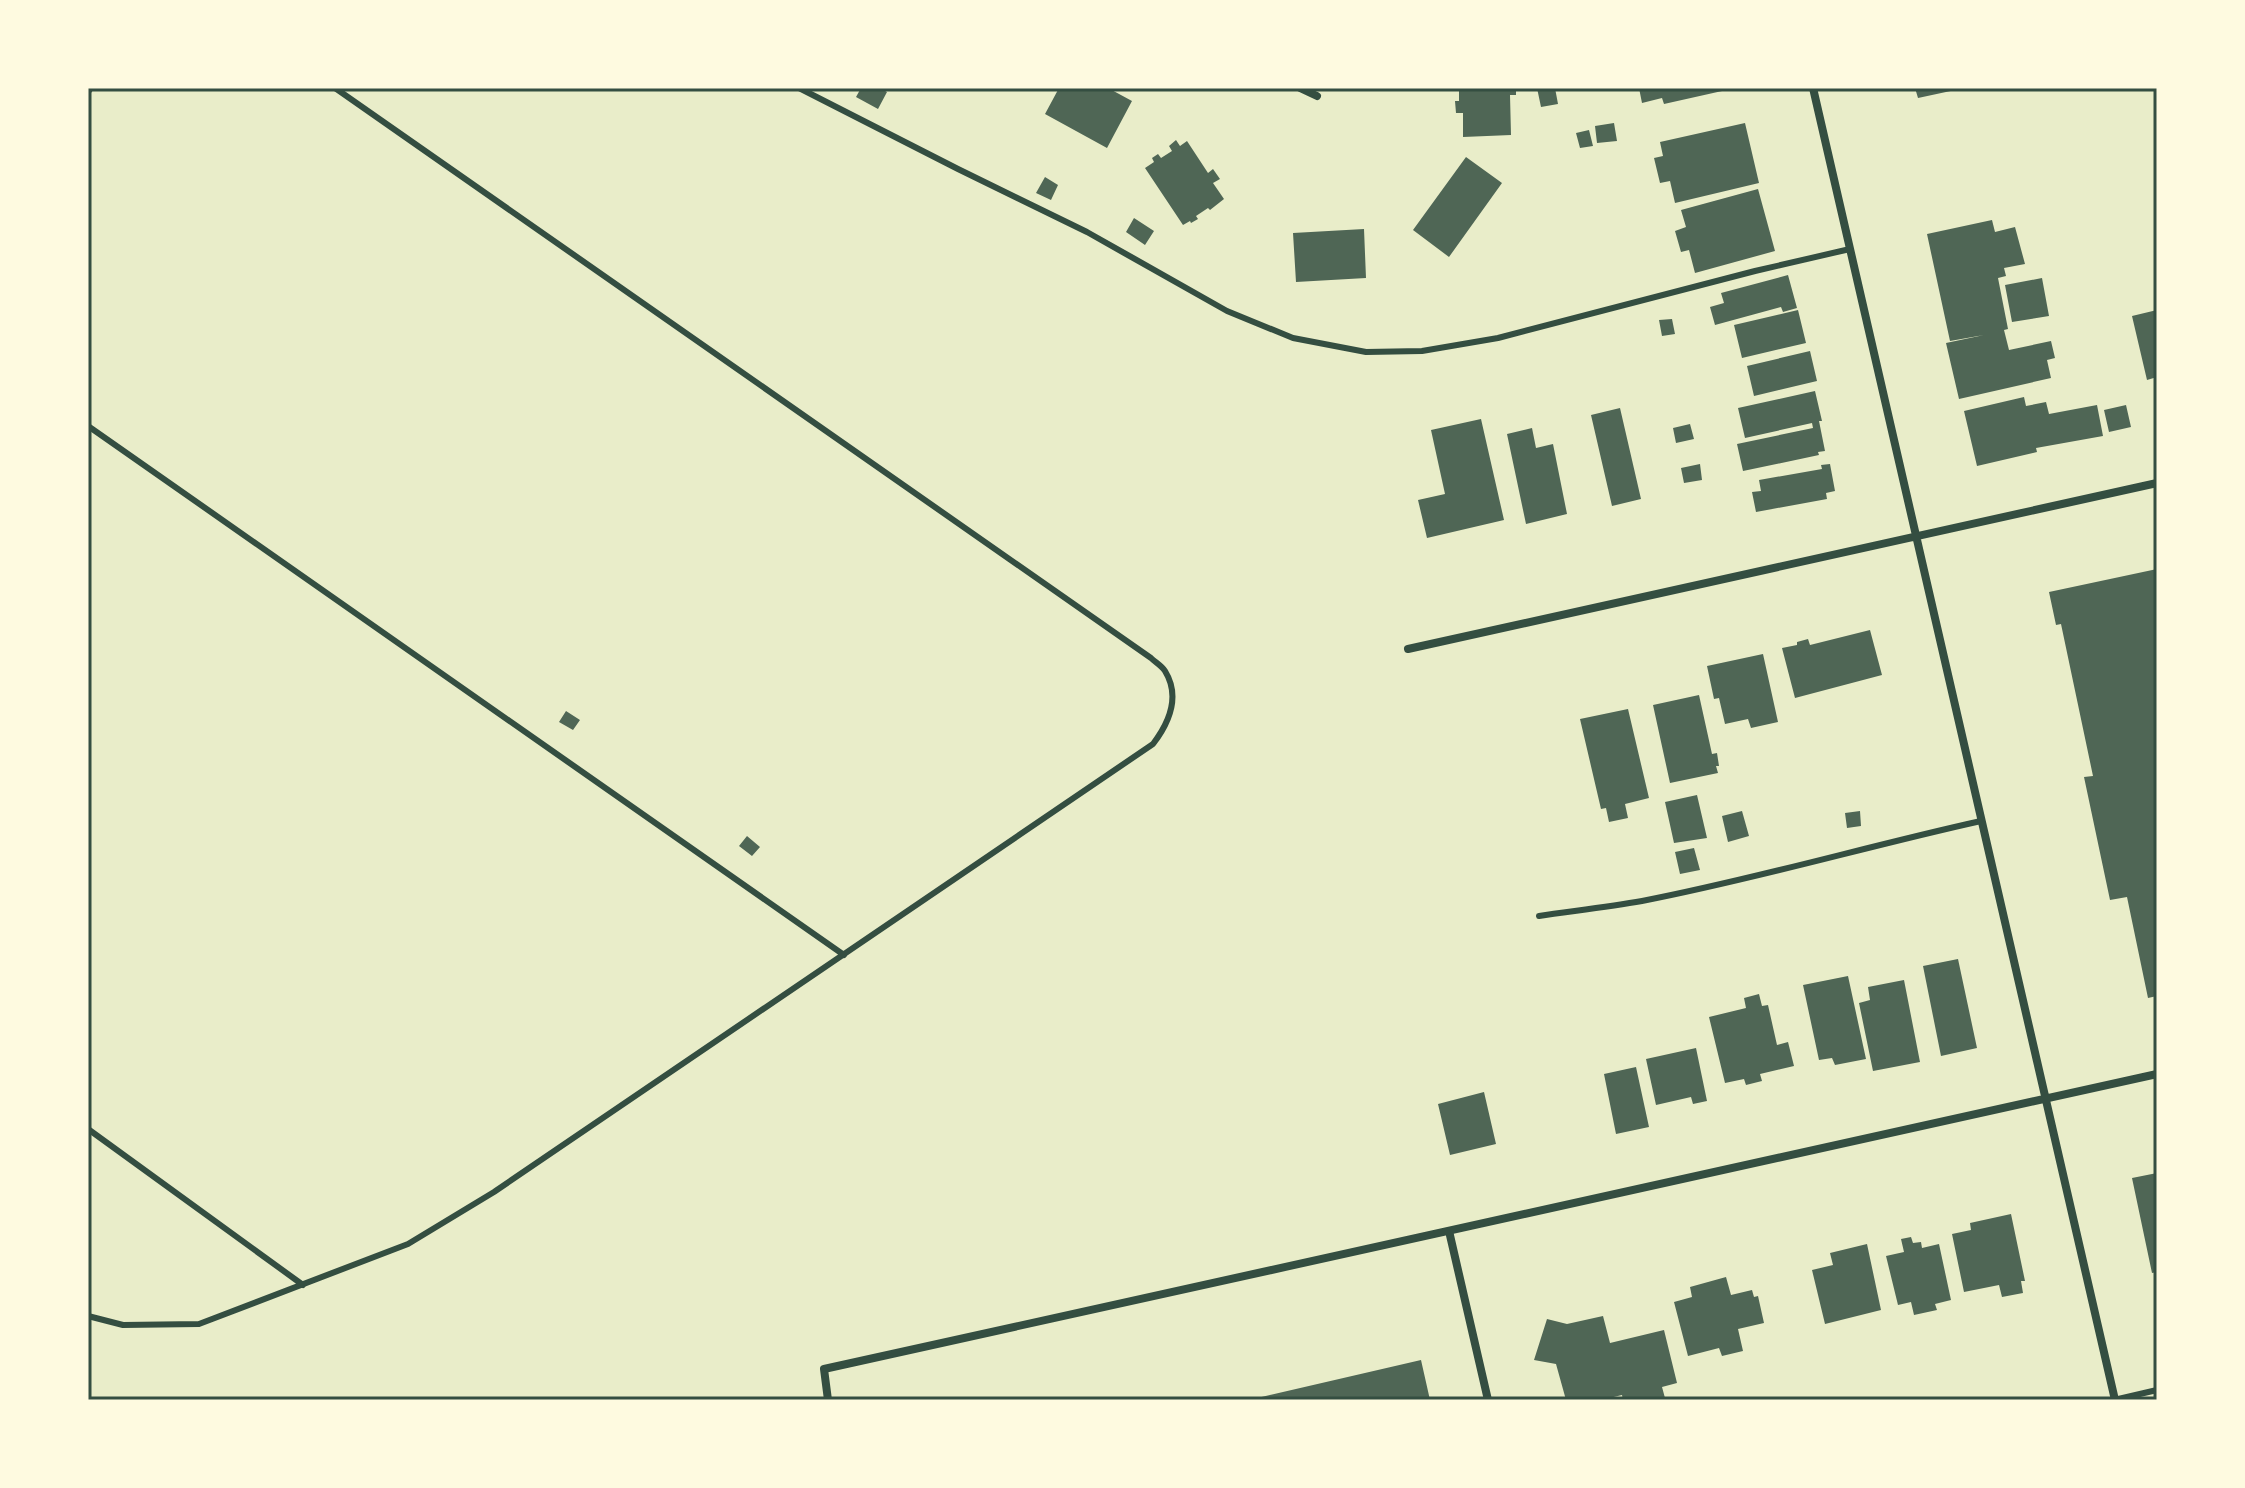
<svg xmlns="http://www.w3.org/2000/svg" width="2245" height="1488" viewBox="0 0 2245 1488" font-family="Roboto,sans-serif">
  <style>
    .building { fill: #4f6655 }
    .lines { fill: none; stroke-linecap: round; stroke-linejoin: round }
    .service { stroke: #344e41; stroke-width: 6 }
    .minor { stroke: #344e41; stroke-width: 8 }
    .neatline { fill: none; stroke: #344e41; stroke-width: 3 }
  </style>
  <rect width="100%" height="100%" fill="#e9edc9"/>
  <!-- building -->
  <path class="building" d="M 861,88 L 880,88 L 887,92 L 878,109 L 856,97 Z
    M 1059,88 L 1108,88 L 1132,101 L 1107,148 L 1045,114 Z
    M 1459,88 L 1516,88 L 1516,95 L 1510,95 L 1511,135 L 1463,137 L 1463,113 L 1456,113 L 1455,101 L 1459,101 Z
    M 1537,88 L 1555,88 L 1558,104 L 1541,107 Z
    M 1639,88 L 1731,88 L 1731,89 L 1664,104 L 1662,98 L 1642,103 Z
    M 1915,88 L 1959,88 L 1960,89 L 1918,98 Z
    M 1614,123 L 1617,141 L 1597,143 L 1595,126 Z
    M 1745,123 L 1759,183 L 1675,203 L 1670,181 L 1660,183 L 1654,158 L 1663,156 L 1660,142 Z
    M 1589,130 L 1593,146 L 1580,148 L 1576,133 Z
    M 1176,140 L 1180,146 L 1187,141 L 1208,173 L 1213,169 L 1220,179 L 1213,183 L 1224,199 L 1210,210 L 1208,208 L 1196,216 L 1198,219 L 1191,223 L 1190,221 L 1183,225 L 1145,168 L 1154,162 L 1152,158 L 1158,154 L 1161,158 L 1172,151 L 1169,146 Z
    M 1466,157 L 1502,183 L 1449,257 L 1413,230 Z
    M 1045,177 L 1058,185 L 1051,200 L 1036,193 Z
    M 1758,189 L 1775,251 L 1695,273 L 1689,250 L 1681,252 L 1675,231 L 1686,227 L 1681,210 Z
    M 1134,218 L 1154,231 L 1145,245 L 1126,232 Z
    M 1992,220 L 1995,232 L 2015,227 L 2025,264 L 2004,268 L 2006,276 L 1998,278 L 2008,329 L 2004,330 L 2009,350 L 2051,341 L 2055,358 L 2047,360 L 2051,378 L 1959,399 L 1946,343 L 1984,335 L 1950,341 L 1927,234 Z
    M 1364,229 L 1366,278 L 1296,282 L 1293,233 Z
    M 1788,275 L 1797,308 L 1783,312 L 1781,307 L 1715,325 L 1710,307 L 1724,303 L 1721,293 Z
    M 2042,278 L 2049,316 L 2012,322 L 2005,285 Z
    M 1798,310 L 1806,343 L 1742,358 L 1734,325 Z
    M 2157,310 L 2157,377 L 2147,380 L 2132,316 Z
    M 1672,319 L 1675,334 L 1662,336 L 1659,320 Z
    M 1810,351 L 1817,381 L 1754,396 L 1747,366 Z
    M 1815,391 L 1822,421 L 1819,421 L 1825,451 L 1818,452 L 1819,455 L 1743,471 L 1737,444 L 1813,428 L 1812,423 L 1745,438 L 1738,408 Z
    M 2024,397 L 2026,406 L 2046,402 L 2049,414 L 2097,405 L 2103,436 L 2036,448 L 2037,452 L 1977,466 L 1964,411 Z
    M 2126,405 L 2131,427 L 2109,432 L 2104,410 Z
    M 1620,408 L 1641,499 L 1612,506 L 1591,415 Z
    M 1481,419 L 1504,520 L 1427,538 L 1418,500 L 1445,494 L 1431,430 Z
    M 1690,424 L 1694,439 L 1676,443 L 1673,428 Z
    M 1532,428 L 1536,448 L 1553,444 L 1567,514 L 1526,524 L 1507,434 Z
    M 1700,464 L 1702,480 L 1684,483 L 1681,468 Z
    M 1830,464 L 1835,491 L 1826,493 L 1827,499 L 1756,512 L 1752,492 L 1761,491 L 1759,480 L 1822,469 L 1821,465 Z
    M 2157,569 L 2157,996 L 2148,998 L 2127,897 L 2110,900 L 2084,777 L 2093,776 L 2061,624 L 2056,625 L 2049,592 Z
    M 1870,630 L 1882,675 L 1795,698 L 1782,648 L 1797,645 L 1797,642 L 1808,639 L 1810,645 Z
    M 1763,654 L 1778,722 L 1751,728 L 1748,719 L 1725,724 L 1719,698 L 1714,699 L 1707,666 Z
    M 1699,695 L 1712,754 L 1717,753 L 1719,766 L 1716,766 L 1718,773 L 1670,783 L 1653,705 Z
    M 1628,709 L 1649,798 L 1625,804 L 1628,818 L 1609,822 L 1606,808 L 1601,809 L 1580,719 Z
    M 566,711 L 580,720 L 573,730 L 559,722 Z
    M 1697,795 L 1707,838 L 1674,843 L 1665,802 Z
    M 1742,811 L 1749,836 L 1728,842 L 1722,816 Z
    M 1860,811 L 1861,826 L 1847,828 L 1845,813 Z
    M 747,836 L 760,847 L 752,856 L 739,846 Z
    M 1694,848 L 1700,870 L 1680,874 L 1675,852 Z
    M 1958,959 L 1977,1048 L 1941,1056 L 1923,966 Z
    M 1848,976 L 1866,1059 L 1835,1065 L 1832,1058 L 1819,1060 L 1803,985 Z
    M 1904,980 L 1920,1062 L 1873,1071 L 1859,1003 L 1870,1000 L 1868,987 Z
    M 1759,994 L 1762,1006 L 1768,1005 L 1777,1045 L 1788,1042 L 1794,1066 L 1760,1074 L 1762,1081 L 1746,1085 L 1744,1079 L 1725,1083 L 1709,1017 L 1746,1008 L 1744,998 Z
    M 1696,1048 L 1707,1101 L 1693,1104 L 1691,1097 L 1656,1105 L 1646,1059 Z
    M 1636,1067 L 1649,1127 L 1616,1134 L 1604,1074 Z
    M 1484,1092 L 1496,1144 L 1450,1155 L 1438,1104 Z
    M 2157,1173 L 2157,1272 L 2152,1273 L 2132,1178 Z
    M 2011,1214 L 2025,1281 L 2021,1281 L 2023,1293 L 2002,1297 L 1999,1285 L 1964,1292 L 1952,1234 L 1971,1230 L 1970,1223 Z
    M 1911,1237 L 1913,1243 L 1921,1242 L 1922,1248 L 1939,1244 L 1951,1300 L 1935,1304 L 1937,1310 L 1914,1315 L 1911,1302 L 1898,1305 L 1886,1256 L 1904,1252 L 1901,1239 Z
    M 1867,1244 L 1881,1310 L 1825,1324 L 1812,1270 L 1833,1265 L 1830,1253 Z
    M 1726,1277 L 1731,1295 L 1752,1290 L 1754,1297 L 1758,1296 L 1764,1323 L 1738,1329 L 1743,1351 L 1722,1356 L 1719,1348 L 1688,1356 L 1674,1302 L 1692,1297 L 1690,1287 Z
    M 1603,1316 L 1610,1343 L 1664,1330 L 1677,1383 L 1662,1387 L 1665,1398 L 1657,1400 L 1623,1400 L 1622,1395 L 1601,1400 L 1566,1400 L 1556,1364 L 1534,1360 L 1547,1319 L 1567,1324 Z
    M 1421,1360 L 1430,1400 L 1253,1400 L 1253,1399 Z"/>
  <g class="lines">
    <!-- service -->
    <path class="service" d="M 799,88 L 958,169 L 1087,232 L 1227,311 L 1293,338 L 1366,352 L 1422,351 L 1498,338 L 1755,271 L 1850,249
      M 88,92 L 91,88
      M 88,426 L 844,955
      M 1539,916 C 1573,911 1608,907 1642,901 C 1756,879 1868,846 1981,821
      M 88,1129 L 303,1285
      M 88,1316 L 123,1325 L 199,1324 L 408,1244 L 494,1192 L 1153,744 C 1169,723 1181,697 1165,671 C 1162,666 1155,662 1151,658 L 335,88
      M 2114,1400 L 2157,1390"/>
    <!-- minor -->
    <path class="minor" d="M 1300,88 L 1317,96
      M 1813,88 L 2115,1400
      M 1408,649 L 2157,483
      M 1449,1231 L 1488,1400
      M 828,1400 L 824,1369 L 2157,1074"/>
  </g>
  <!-- border -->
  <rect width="2245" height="1488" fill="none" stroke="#fefae0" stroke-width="180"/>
  <rect x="90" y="90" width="2065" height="1308" class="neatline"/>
</svg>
